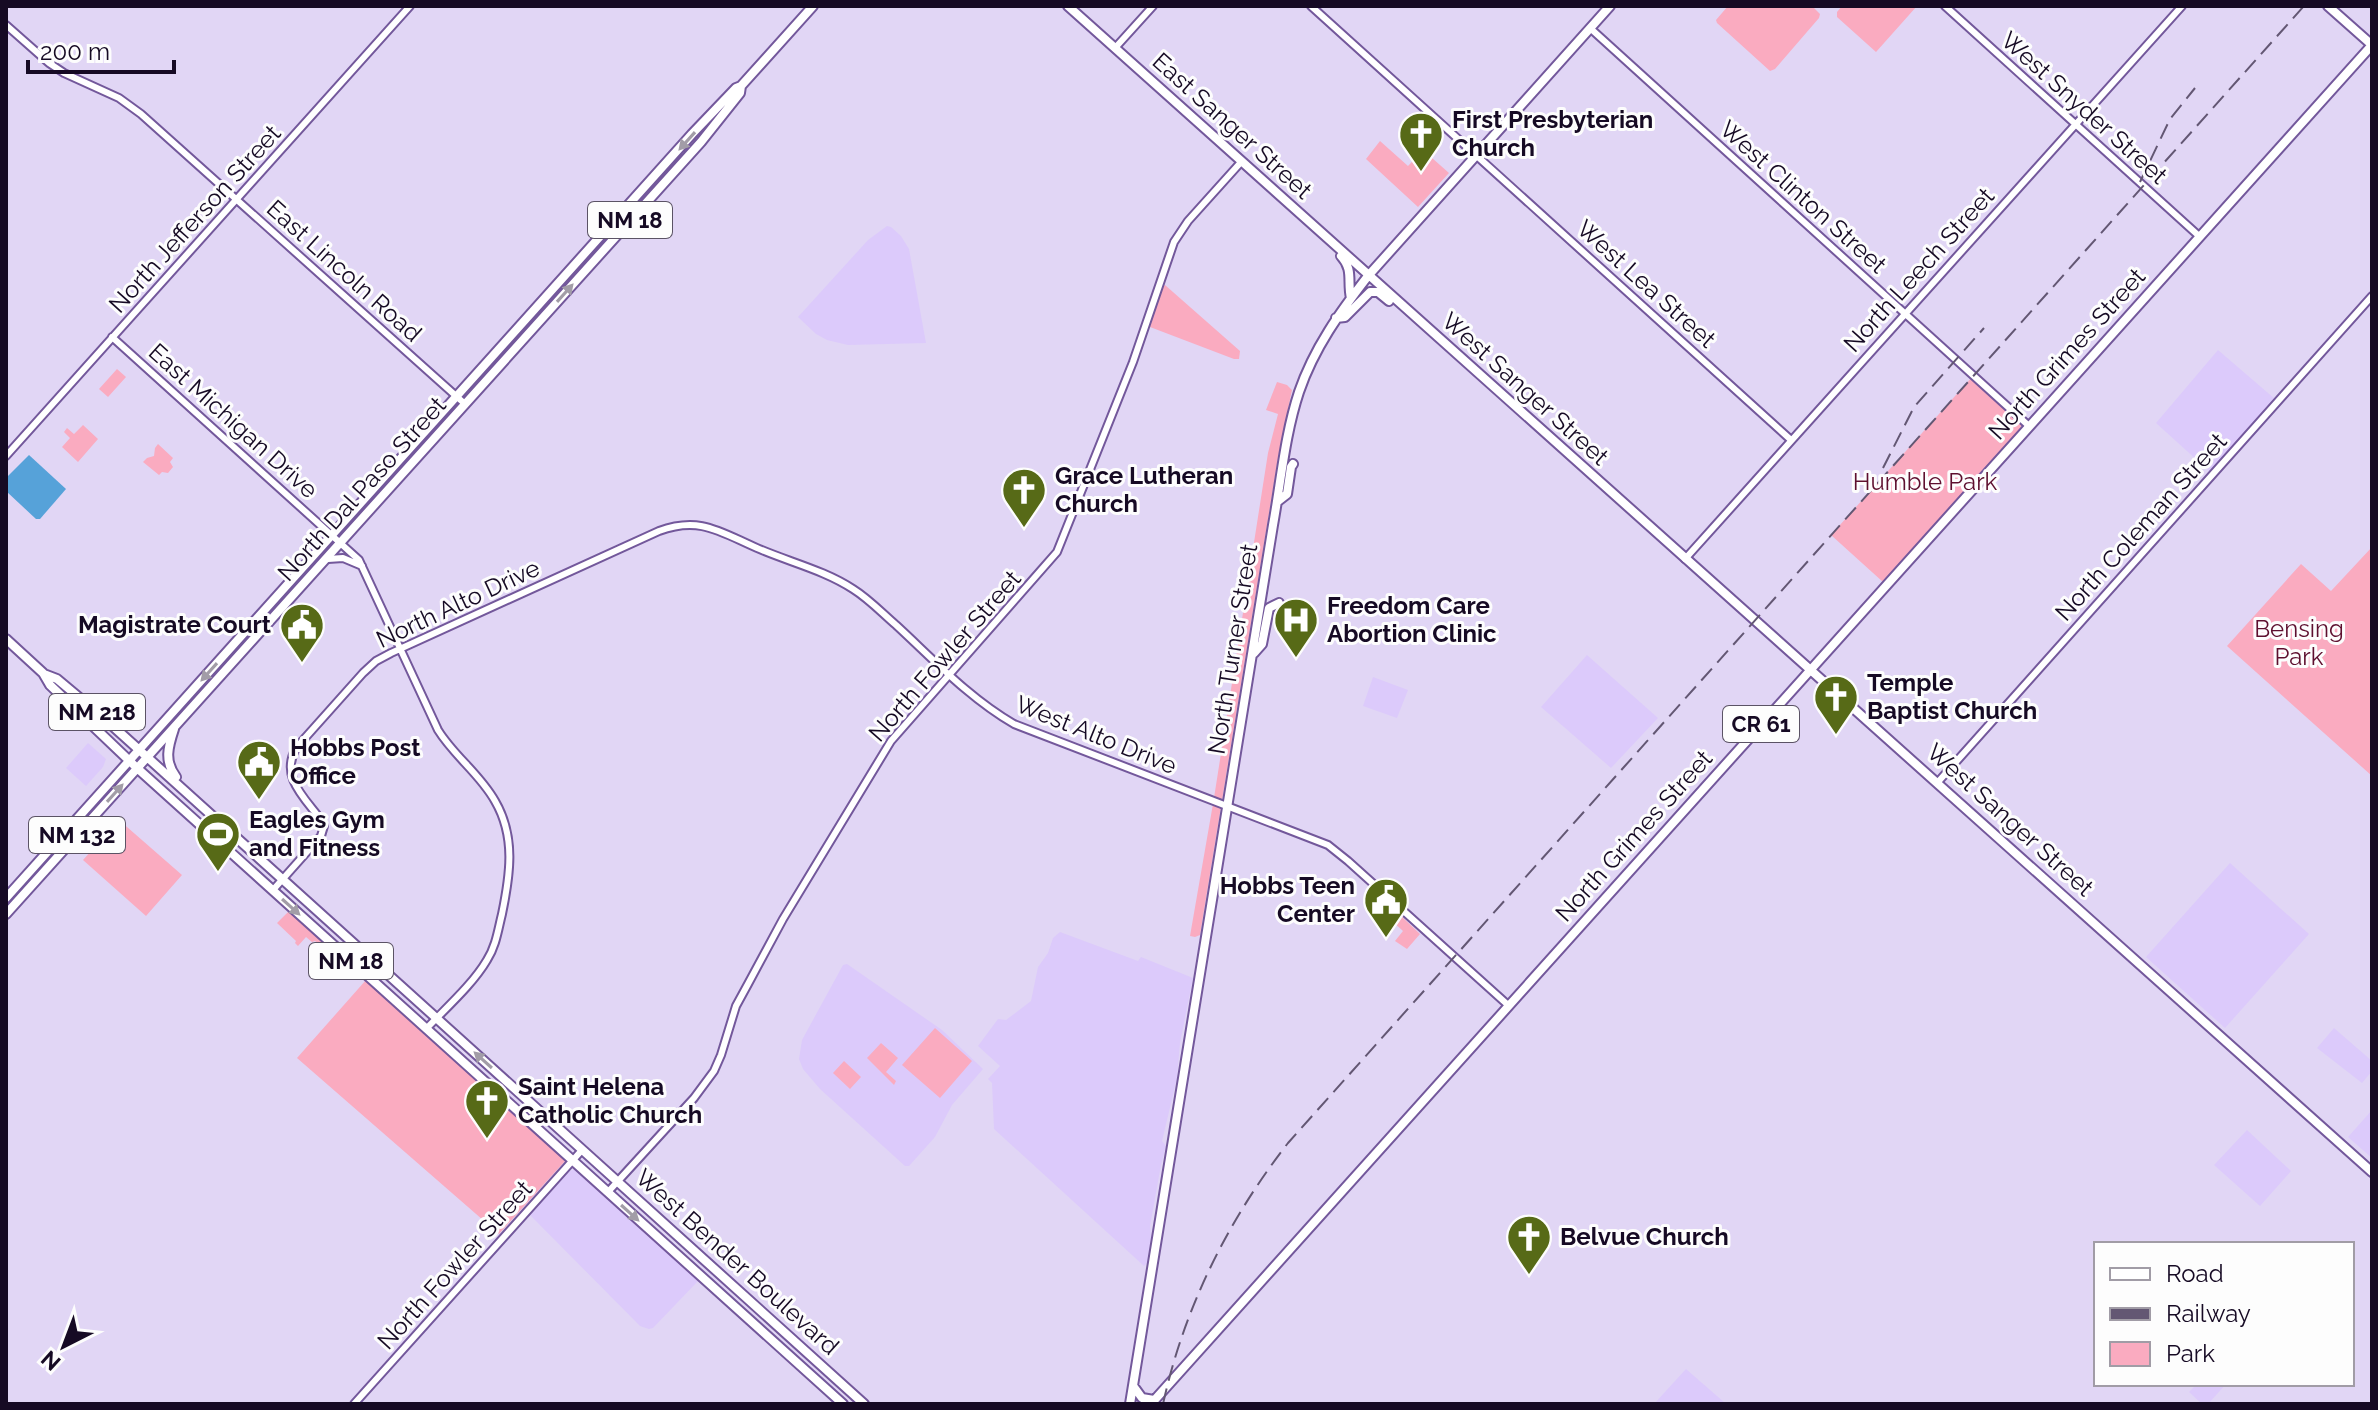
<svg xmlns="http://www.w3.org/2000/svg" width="2378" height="1410" viewBox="0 0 2378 1410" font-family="Raleway,sans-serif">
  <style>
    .built { fill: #dccafb }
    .green { fill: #faabc0 }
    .water { fill: #56a2d9 }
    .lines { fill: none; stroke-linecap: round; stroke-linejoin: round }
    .minor-casing { stroke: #73589b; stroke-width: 10 }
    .major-casing { stroke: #73589b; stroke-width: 12 }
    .minor { stroke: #fff; stroke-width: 6 }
    .major { stroke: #fff; stroke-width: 8 }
    .rail { stroke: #635773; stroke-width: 2; stroke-dasharray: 16 8; stroke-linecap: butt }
    .oneway { fill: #a29da7 }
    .labels { text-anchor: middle; stroke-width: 6; stroke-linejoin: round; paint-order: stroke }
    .shield { fill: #fdfdfd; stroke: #5b5365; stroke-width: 2 }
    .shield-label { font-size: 22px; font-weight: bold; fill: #160a24 }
    .street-label { font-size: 24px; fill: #160a24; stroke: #fdfdfd }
    .poi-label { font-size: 24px; font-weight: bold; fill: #160a24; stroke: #fdfdfd; text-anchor: start }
    .park-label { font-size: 24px; fill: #5e0f2f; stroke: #fdfdfd }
  </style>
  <rect width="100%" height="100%" fill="#e1d6f5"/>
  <!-- built -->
  <path class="built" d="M 887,226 L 891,227 L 901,236 L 909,249 L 926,343 L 848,345 L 827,340 L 816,334 L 798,317 L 868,240 Z
    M 2218,350 L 2275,399 L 2209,471 L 2156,423 Z
    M 1587,655 L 1658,718 L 1611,768 L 1541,707 Z
    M 1373,677 L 1408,690 L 1397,718 L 1363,706 Z
    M 88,743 L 106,759 L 103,767 L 86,786 L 66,768 Z
    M 2230,863 L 2309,934 L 2225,1028 L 2146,957 Z
    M 1060,932 L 1138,961 L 1141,957 L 1193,978 L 1180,1043 L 1177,1078 L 1162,1141 L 1166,1146 L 1161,1165 L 1150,1226 L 1151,1238 L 1147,1263 L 1144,1266 L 994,1129 L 992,1083 L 988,1079 L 1000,1066 L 978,1046 L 998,1019 L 1006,1020 L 1031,1001 L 1038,967 L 1048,953 L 1053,938 Z
    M 847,964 L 942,1030 L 983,1069 L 952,1105 L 935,1137 L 909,1166 L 905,1166 L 820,1089 L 803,1069 L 799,1059 L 802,1040 L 843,965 Z
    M 2334,1028 L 2372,1061 L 2372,1071 L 2362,1083 L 2317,1048 Z
    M 2372,1110 L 2372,1158 L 2348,1137 Z
    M 2247,1130 L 2291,1171 L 2260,1206 L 2214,1165 Z
    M 576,1169 L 699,1280 L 653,1328 L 649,1329 L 640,1326 L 530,1215 L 570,1171 Z
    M 1686,1369 L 1725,1403 L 1725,1404 L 1654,1404 Z
    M 2197,1384 L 2226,1384 L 2208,1404 L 2202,1404 L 2189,1392 Z"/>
  <!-- green -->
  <path class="green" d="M 1728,6 L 1812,6 L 1820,14 L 1819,18 L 1775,69 L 1770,71 L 1717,23 L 1716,20 Z
    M 1842,6 L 1917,6 L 1876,52 L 1837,17 L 1837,12 Z
    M 1380,141 L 1408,166 L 1423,150 L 1449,173 L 1418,207 L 1366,159 Z
    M 1165,285 L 1240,351 L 1239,359 L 1234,359 L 1150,327 L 1161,288 Z
    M 117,369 L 126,377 L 108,397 L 99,389 Z
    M 1972,377 L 2019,420 L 2022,424 L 2020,429 L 1883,582 L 1831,535 Z
    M 1277,382 L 1287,385 L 1292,390 L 1278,458 L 1200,935 L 1195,937 L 1190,936 L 1214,798 L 1268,453 L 1278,414 L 1266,410 Z
    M 83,425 L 98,439 L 78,462 L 62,447 L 70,438 L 64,432 L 67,428 L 74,434 Z
    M 158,444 L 173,458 L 170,462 L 173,467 L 168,473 L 162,472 L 159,475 L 143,462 L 147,458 L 154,456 L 155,448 Z
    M 2372,547 L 2372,776 L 2227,646 L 2301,564 L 2331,591 Z
    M 119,820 L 182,875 L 146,916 L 83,860 Z
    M 289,911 L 331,948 L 327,951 L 315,941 L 312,942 L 306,937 L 298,946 L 295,943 L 296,941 L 277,923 Z
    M 1399,914 L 1420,934 L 1407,949 L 1395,941 L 1403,931 L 1392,921 Z
    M 366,980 L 566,1160 L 499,1234 L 297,1058 Z
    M 935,1028 L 972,1061 L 940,1098 L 902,1065 Z
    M 881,1043 L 898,1058 L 886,1072 L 896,1081 L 894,1085 L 867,1058 Z
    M 844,1061 L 861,1077 L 850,1089 L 833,1073 Z"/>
  <!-- water -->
  <path class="water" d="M 29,455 L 66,489 L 40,519 L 36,519 L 6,491 L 6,478 Z"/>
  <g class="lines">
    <!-- minor casing -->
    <g class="minor-casing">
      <path id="minor" d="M 1311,6 L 1791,440
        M 1945,6 L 2199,236
        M 6,25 L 49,63 L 64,73 L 119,98 L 141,114 L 465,404
        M 1590,28 L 2029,426
        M 1115,48 L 1153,6
        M 112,337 L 359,560 L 438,730 C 454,756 480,774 495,801 C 516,837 510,875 502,914 C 498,930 496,946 487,960 C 473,984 446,1008 426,1029
        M 6,456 L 410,6
        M 328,559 L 343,558 L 362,566
        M 1685,559 L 2182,6
        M 1938,782 L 2372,296
        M 273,890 L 321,836 L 324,826 L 321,820 C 304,797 280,777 296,748 L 363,673 L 376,661 L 391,653 L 659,531 C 700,516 720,532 757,548 C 789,562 824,570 853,589 C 869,599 882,613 896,625 C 933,659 969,698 1014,724 L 1328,845 L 1348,861 L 1508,1005
        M 608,1192 L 694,1098 L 714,1071 L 721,1055 L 736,1006 L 748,984 L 783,919 L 891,741 L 1057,552 L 1133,362 L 1174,242 L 1188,221 L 1242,161
        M 354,1404 L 582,1150"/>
    </g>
    <!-- major casing -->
    <g class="major-casing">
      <path id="major" d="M 1068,6 L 2372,1172
        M 2328,6 L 2372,45
        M 1341,256 C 1354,270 1347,282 1351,298
        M 1336,318 L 1345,317 L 1370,292 L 1378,292 L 1389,301
        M 1278,501 L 1287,494 L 1291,467 L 1293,464
        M 6,639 L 43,673 L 50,685 L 137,768 L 843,1404
        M 1254,653 L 1262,644 L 1269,608 L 1279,603
        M 44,674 L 57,679 L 106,720 L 864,1404
        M 174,729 C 168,747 164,761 176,777
        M 6,898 L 692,134 L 736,88 L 741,86 L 813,6
        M 6,914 L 701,142 L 740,93 L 741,86
        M 1134,1387 L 1142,1398 L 1154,1400
        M 1130,1404 L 1273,525 C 1281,481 1285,434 1299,392 C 1314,348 1340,312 1368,276 L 1610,6
        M 1151,1404 L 2372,45"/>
    </g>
    <!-- minor -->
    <use href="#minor" class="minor"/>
    <!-- major -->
    <use href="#major" class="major"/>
    <!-- rail -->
    <path class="rail" d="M 2140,182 L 2170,119 L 2195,88
      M 1883,468 L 1914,407 L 1984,328
      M 1163,1404 C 1184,1308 1228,1220 1288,1143 L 2304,6"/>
  </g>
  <!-- one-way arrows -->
  <defs><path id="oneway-solid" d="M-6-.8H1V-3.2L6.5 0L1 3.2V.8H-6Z" transform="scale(2)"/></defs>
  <g class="oneway">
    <use href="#oneway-solid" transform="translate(687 141) rotate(132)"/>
    <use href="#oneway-solid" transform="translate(565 293) rotate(-48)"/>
    <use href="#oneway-solid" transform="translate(209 672) rotate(132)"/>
    <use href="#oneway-solid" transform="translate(115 793) rotate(-48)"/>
    <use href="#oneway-solid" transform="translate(291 907) rotate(42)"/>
    <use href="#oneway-solid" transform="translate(483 1060) rotate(-138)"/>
    <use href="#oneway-solid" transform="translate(630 1213) rotate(42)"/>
  </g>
  <!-- icons -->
  <defs>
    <g id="church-pin" transform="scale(2.3)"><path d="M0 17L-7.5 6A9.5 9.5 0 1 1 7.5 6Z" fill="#576a17" stroke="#fdfdfd"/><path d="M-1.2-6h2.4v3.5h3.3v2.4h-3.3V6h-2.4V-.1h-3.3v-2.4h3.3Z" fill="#fff"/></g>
    <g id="hospital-pin" transform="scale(2.3)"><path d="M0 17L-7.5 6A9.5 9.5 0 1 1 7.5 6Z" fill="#576a17" stroke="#fdfdfd"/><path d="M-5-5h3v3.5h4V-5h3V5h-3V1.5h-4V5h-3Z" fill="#fff"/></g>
    <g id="civic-pin" transform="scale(2.3)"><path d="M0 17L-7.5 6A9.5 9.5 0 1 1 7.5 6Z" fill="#576a17" stroke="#fdfdfd"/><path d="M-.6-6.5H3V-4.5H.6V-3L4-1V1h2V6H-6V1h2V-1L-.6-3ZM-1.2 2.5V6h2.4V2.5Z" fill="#fff"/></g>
    <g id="stadium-pin" transform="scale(2.3)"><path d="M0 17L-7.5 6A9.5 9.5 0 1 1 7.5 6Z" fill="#576a17" stroke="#fdfdfd"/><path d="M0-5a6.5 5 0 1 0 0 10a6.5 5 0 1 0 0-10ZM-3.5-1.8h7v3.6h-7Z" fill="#fff"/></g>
  </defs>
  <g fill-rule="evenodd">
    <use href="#church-pin" x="1421" y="134"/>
    <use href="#church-pin" x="1024" y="490"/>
    <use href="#hospital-pin" x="1296" y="620"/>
    <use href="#civic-pin" x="302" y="625"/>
    <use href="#church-pin" x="1836" y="697"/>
    <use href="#civic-pin" x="259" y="762"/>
    <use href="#stadium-pin" x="218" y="834"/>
    <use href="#civic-pin" x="1386" y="900"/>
    <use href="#church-pin" x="487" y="1101"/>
    <use href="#church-pin" x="1529" y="1237"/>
  </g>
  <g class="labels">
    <!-- shield labels -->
    <g class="shield">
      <rect x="588" y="202" width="84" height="36" rx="6"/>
      <rect x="49" y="694" width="96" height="36" rx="6"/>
      <rect x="1723" y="706" width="76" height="36" rx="6"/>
      <rect x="29" y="817" width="96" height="36" rx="6"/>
      <rect x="309" y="943" width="84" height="36" rx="6"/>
    </g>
    <g class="shield-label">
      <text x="630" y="228">NM 18</text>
      <text x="97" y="720">NM 218</text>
      <text x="1761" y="732">CR 61</text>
      <text x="77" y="843">NM 132</text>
      <text x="351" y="969">NM 18</text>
    </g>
    <!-- street labels -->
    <g class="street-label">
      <text transform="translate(2084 108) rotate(42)" y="8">West Snyder Street</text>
      <text transform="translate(1232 126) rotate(42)" y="8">East Sanger Street</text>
      <text transform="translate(1803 197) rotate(42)" y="8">West Clinton Street</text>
      <text transform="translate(195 219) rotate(-48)" y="8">North Jefferson Street</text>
      <text transform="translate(1919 270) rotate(-48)" y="8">North Leech Street</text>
      <text transform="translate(344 271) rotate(42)" y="8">East Lincoln Road</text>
      <text transform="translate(1646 284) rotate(42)" y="8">West Lea Street</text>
      <text transform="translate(2067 354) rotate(-48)" y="8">North Grimes Street</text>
      <text transform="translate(1525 389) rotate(42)" y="8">West Sanger Street</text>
      <text transform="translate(233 421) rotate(42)" y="8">East Michigan Drive</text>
      <text transform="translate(362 489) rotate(-48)" y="8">North Dal Paso Street</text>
      <text transform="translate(2141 527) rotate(-48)" y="8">North Coleman Street</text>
      <text transform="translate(458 604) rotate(-25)" y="8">North Alto Drive</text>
      <text transform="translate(1233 649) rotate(-81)" y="8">North Turner Street</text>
      <text transform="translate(945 656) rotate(-49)" y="8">North Fowler Street</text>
      <text transform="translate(1096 735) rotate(22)" y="8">West Alto Drive</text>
      <text transform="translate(2010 820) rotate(42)" y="8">West Sanger Street</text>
      <text transform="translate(1634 836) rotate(-48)" y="8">North Grimes Street</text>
      <text transform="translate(737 1262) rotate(42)" y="8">West Bender Boulevard</text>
      <text transform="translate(455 1265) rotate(-48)" y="8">North Fowler Street</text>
    </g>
    <!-- poi labels -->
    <g class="poi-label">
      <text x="1452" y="128">First Presbyterian<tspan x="1452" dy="28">Church</tspan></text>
      <text x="1055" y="484">Grace Lutheran<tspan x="1055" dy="28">Church</tspan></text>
      <text x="1327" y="614">Freedom Care<tspan x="1327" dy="28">Abortion Clinic</tspan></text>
      <text x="271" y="633" text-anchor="end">Magistrate Court</text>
      <text x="1867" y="691">Temple<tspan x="1867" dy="28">Baptist Church</tspan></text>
      <text x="290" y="756">Hobbs Post<tspan x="290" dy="28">Office</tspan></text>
      <text x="249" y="828">Eagles Gym<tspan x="249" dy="28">and Fitness</tspan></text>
      <text x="1355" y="894" text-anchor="end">Hobbs Teen<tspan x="1355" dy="28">Center</tspan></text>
      <text x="518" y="1095">Saint Helena<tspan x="518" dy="28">Catholic Church</tspan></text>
      <text x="1560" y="1245">Belvue Church</text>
    </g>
    <!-- park labels -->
    <g class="park-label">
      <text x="1925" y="490">Humble Park</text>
      <text x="2299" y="637">Bensing<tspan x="2299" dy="28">Park</tspan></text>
    </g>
  </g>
  <!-- border -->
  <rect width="2378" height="1410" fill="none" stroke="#160a24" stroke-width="16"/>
  <!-- legend -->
  <rect x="2094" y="1242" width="260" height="144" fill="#fdfdfd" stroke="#a19ca6" stroke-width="2"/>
  <rect x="2110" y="1268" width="40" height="12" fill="#ffffff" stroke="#a19ca6" stroke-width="2"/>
  <text x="2166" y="1282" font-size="24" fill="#160a24">Road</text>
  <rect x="2110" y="1308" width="40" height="12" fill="#635773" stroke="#a19ca6" stroke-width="2"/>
  <text x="2166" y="1322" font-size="24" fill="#160a24">Railway</text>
  <rect x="2110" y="1342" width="40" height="24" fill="#faabc0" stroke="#a19ca6" stroke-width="2"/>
  <text x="2166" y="1362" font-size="24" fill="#160a24">Park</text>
  <!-- north arrow -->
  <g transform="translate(64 1346) rotate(222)" stroke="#fdfdfd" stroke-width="6" paint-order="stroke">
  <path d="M0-6L14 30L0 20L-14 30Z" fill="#160a24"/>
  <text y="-12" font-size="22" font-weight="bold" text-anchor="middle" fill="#160a24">N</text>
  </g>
  <!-- scale -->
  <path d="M28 60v12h146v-12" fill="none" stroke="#160a24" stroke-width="4"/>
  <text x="40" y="60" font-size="24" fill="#160a24" stroke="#fdfdfd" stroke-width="6" paint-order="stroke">200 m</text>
</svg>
